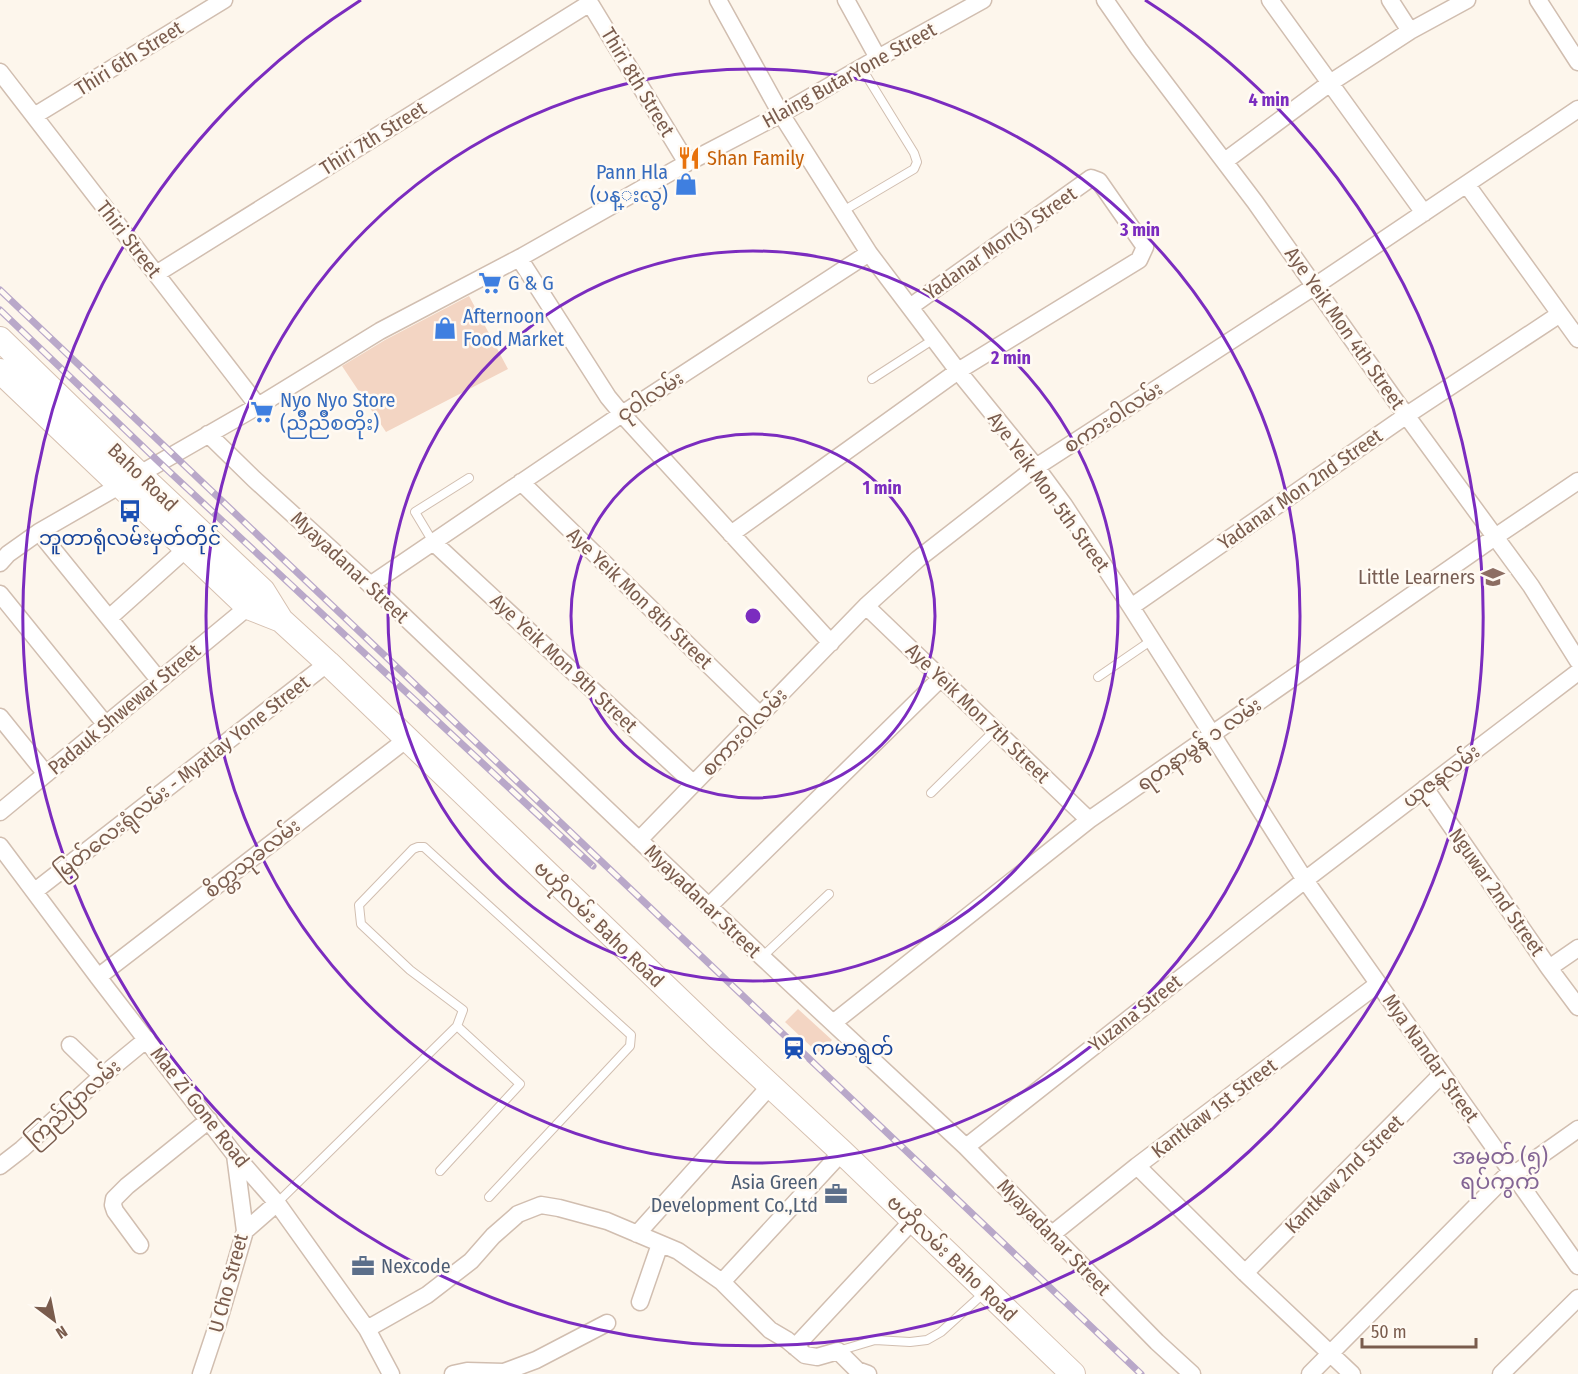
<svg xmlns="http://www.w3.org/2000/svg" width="1578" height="1374" viewBox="0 0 1578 1374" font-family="'Fira Sans Condensed','Noto Sans Myanmar',sans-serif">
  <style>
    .building { fill: #f3d5c3 }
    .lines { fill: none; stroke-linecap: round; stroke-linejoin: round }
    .lane-casing { stroke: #d1beb0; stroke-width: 10 }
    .street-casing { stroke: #d1beb0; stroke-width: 19 }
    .secondary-casing { stroke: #d6c0b0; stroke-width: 26 }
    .lane { stroke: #fff; stroke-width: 8 }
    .street { stroke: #fff; stroke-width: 16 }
    .secondary { stroke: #fff; stroke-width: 24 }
    .rail-casing { stroke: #b9a8c9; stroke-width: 7 }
    .rail { stroke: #fffaf3; stroke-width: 4.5; stroke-dasharray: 14; stroke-linecap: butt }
    .ring { fill: none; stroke: #7b2cbf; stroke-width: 3 }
    .labels { text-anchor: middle; stroke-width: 5; stroke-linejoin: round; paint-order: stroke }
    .street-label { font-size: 20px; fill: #7a5c4d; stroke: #fffaf3 }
    .food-label { font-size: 20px; fill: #c56008; stroke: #fffaf3; text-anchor: start }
    .shop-label { font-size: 20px; fill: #366cbe; stroke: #fffaf3; text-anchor: start }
    .transit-label { font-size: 20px; fill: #164399; stroke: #fffaf3 }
    .education-label { font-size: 20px; fill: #785e54; stroke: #fffaf3; text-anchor: end }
    .service-label { font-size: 20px; fill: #4e5e75; stroke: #fffaf3; text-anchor: end }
    .quarter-label { font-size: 22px; fill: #846695; stroke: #fffaf3 }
    .centre { fill: #7b2cbf; stroke: #fffaf3; stroke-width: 3 }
    .ring-label { font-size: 18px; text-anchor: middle; font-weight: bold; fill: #7b2cbf; stroke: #fffaf3; stroke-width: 5; stroke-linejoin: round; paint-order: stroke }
  </style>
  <rect width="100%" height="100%" fill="#fdf6ec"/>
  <!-- building -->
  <path class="building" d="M 469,296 L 508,369 L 386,432 L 342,366 L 385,340 Z
    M 798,1009 L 832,1040 L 819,1054 L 785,1022 Z"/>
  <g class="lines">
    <!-- lane casing -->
    <g class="lane-casing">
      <path id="lane" d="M 843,211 L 914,169 L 917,162 L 914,153 L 861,67
        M 872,379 L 934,339
        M 433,542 L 415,512 L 469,478
        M 1098,677 L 1152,640
        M 931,793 L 995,730
        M 762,957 L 829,894
        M 440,1171 L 520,1084 L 457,1026
        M 277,1203 L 457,1026 L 463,1010 L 410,970 L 361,924 L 359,905 L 413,849 L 418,847 L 424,847 L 631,1035 L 630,1046 L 489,1197
        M 838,1351 L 875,1340 L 910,1342 L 927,1340 L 941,1332 L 984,1293"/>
    </g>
    <!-- street casing -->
    <g class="street-casing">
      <path id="street" d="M 588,0 L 687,163
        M 718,0 L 781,114 L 869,253 L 958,371 L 1036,467 L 1064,505 L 1131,607 L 1305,880 L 1578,1266
        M 846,0 L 878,58
        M 1105,0 L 1139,49 L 1255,202 L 1395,400 L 1531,586 L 1578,661
        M 1270,0 L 1424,213
        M 1390,0 L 1410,31
        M 1538,0 L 1578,62
        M 0,72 L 258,406
        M 34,116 L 224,0
        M 1225,161 L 1330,83 L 1410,31 L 1467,0
        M 1467,185 L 1578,339
        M 519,258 L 608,397 L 622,414 L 831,643
        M 156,274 L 590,3
        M 208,434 L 254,479 L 387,600 L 762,957 L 966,1147 L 1157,1342 L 1192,1374
        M 521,482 L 760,715
        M 39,532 L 159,680
        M 731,534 L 958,371 L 1139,260 L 1145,247 L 1099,181 L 1091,178 L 910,307
        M 433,542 L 694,784
        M 0,563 L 8,554 L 39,532 L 258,406 L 380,331 L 523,256 L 687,163 L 781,114 L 878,58 L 983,0
        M 370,585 L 622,414 L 869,253
        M 0,594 L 106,725
        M 866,606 L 1089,820
        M 1131,607 L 1407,415 L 1560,314
        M 109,618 L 186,549
        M 0,717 L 46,774
        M 1425,788 L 1549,968 L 1578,948
        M 0,812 L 248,607
        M 639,840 L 866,606 L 918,559 L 1036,467 L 1315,286 L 1578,109
        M 0,846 L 98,977 L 235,1155 L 277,1203 L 367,1329 L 391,1374
        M 35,891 L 328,663
        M 709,906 L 941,678
        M 1549,968 L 1578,1007
        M 98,977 L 407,739
        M 833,1023 L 1089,820 L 1495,537 L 1578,481
        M 70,1045 L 102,1076
        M 966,1147 L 1305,880 L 1578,672
        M 0,1166 L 22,1149 L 102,1076 L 147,1039
        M 1137,1166 L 1245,1273 L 1352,1374
        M 1513,1175 L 1578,1129
        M 245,1231 L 277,1203
        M 637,1234 L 771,1085
        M 1051,1235 L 1137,1166 L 1378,984
        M 140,1245 L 115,1211 L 113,1205 L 114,1199 L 127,1186 L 209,1120
        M 1245,1273 L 1442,1074
        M 722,1282 L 842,1152
        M 640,1302 L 660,1244
        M 367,1329 L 427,1295 L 471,1261 L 493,1236 L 518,1214 L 541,1205 L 559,1208 L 607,1221 L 678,1251 L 722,1282 L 770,1330 L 787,1340 L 805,1355 L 817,1357 L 838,1351 L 857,1370 L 868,1374
        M 795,1347 L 913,1220
        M 201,1374 L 218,1323 L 245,1231 L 235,1155
        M 453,1374 L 467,1371 L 504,1372 L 536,1360 L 607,1323
        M 1310,1374 L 1511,1171
        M 1501,1374 L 1578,1298"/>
    </g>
    <!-- secondary casing -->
    <g class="secondary-casing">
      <path id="secondary" d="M 0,339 L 139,474 L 263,591 L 281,620
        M 0,371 L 248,607 L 281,620 L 328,663 L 719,1038 L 842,1152 L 1073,1374"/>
    </g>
    <!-- lane -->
    <use href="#lane" class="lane"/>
    <!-- street -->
    <use href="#street" class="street"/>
    <!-- secondary -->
    <use href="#secondary" class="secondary"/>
    <!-- rail casing -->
    <g class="rail-casing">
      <path id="rail" d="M 0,290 L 1141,1374
        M 0,310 L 159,462 L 593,866"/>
    </g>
    <!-- rail -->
    <use href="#rail" class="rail"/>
  </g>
  <!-- distance rings -->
  <g class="ring">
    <circle cx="753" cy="616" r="182"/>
    <circle cx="753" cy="616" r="365"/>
    <circle cx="753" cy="616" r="547"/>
    <path d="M1145 0A730 730 0 1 1 361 0"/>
  </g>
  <!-- icons -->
  <defs>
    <g id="restaurant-bare" transform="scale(1.8)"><path d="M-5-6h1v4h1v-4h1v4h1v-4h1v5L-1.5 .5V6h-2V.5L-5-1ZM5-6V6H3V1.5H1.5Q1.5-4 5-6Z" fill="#e8710a" stroke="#fffaf3" stroke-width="2.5" paint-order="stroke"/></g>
    <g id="shop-bare" transform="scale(1.8)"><path d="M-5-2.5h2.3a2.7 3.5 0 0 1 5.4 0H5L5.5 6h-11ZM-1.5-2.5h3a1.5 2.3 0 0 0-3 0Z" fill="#3f7fe0" stroke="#fffaf3" stroke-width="2.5" paint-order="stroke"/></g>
    <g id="supermarket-bare" transform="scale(1.8)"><path d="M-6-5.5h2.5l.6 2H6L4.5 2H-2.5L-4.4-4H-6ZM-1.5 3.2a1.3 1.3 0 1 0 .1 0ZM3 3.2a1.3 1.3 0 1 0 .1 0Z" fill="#3f7fe0" stroke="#fffaf3" stroke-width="2.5" paint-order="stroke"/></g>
    <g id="bus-bare" transform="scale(1.8)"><path d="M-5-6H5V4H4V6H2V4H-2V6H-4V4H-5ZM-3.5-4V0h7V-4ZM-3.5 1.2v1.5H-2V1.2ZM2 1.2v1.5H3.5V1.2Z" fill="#1a4fb4" stroke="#fffaf3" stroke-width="2.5" paint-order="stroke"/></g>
    <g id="school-bare" transform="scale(1.8)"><path d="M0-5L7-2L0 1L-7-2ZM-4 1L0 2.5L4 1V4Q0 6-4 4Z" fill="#8d6e63" stroke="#fffaf3" stroke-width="2.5" paint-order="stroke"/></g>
    <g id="station-bare" transform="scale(1.8)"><path d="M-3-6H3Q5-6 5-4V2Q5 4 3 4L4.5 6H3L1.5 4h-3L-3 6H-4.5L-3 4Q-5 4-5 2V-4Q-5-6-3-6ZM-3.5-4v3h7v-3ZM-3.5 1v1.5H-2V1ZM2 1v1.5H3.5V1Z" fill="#1a4fb4" stroke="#fffaf3" stroke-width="2.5" paint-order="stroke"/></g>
    <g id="office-bare" transform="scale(1.8)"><path d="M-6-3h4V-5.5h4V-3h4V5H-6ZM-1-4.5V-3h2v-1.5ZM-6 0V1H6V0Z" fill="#5c6f8a" stroke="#fffaf3" stroke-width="2.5" paint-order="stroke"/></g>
  </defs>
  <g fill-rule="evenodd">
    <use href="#restaurant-bare" x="689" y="158"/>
    <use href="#shop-bare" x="686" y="184"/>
    <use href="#supermarket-bare" x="490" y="283"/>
    <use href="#shop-bare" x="445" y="328"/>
    <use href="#supermarket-bare" x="262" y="412"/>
    <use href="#bus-bare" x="130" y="511"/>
    <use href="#school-bare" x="1493" y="577"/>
    <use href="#station-bare" x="794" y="1048"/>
    <use href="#office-bare" x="836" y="1194"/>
    <use href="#office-bare" x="363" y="1266"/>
  </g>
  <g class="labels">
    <!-- street labels -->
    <g class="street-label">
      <text transform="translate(129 58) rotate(-32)" y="7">Thiri 6th Street</text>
      <text transform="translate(849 75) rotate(-29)" y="7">Hlaing ButarYone Street</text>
      <text transform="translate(638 82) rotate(59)" y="7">Thiri 8th Street</text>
      <text transform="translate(373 138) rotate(-32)" y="7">Thiri 7th Street</text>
      <text transform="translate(129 239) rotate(52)" y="7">Thiri Street</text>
      <text transform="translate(1000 243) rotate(-35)" y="7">Yadanar Mon(3) Street</text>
      <text transform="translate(1345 328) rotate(55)" y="7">Aye Yeik Mon 4th Street</text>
      <text transform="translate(650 396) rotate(-33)" y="7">ငုဝါလမ်း</text>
      <text transform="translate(1113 417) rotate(-33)" y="7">စကား၀ါလမ်း</text>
      <text transform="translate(143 477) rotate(44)" y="7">Baho Road</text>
      <text transform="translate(1300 489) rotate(-35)" y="7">Yadanar Mon 2nd Street</text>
      <text transform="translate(1049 492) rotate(54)" y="7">Aye Yeik Mon 5th Street</text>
      <text transform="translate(350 567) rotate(43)" y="7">Myayadanar Street</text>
      <text transform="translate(640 598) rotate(44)" y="7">Aye Yeik Mon 8th Street</text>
      <text transform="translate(564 663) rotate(43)" y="7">Aye Yeik Mon 9th Street</text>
      <text transform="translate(124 709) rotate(-40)" y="7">Padauk Shwewar Street</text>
      <text transform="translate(978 713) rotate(44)" y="7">Aye Yeik Mon 7th Street</text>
      <text transform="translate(744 732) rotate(-46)" y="7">စကား၀ါလမ်း</text>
      <text transform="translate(1199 744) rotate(-35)" y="7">ရတနာမွန် ၁ လမ်း</text>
      <text transform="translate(1441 776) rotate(-37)" y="7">ယုဇနလမ်း</text>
      <text transform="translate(182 777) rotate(-38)" y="7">မြတ်လေးရုံလမ်း - Myatlay Yone Street</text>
      <text transform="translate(252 858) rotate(-38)" y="7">စိတ္တသုခလမ်း</text>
      <text transform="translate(1497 892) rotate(55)" y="7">Nguwar 2nd Street</text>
      <text transform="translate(703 901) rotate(44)" y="7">Myayadanar Street</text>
      <text transform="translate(599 924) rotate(44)" y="7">ဗဟိုလမ်း Baho Road</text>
      <text transform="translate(1135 1013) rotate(-38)" y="7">Yuzana Street</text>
      <text transform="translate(1431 1058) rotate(55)" y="7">Mya Nandar Street</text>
      <text transform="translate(73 1103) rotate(-42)" y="7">ကြည်ပြာလမ်း</text>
      <text transform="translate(200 1107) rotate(52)" y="7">Mae Zi Gone Road</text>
      <text transform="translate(1214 1108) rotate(-37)" y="7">Kantkaw 1st Street</text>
      <text transform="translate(1344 1174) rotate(-45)" y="7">Kantkaw 2nd Street</text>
      <text transform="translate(1054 1237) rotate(46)" y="7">Myayadanar Street</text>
      <text transform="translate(952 1258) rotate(44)" y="7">ဗဟိုလမ်း Baho Road</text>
      <text transform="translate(228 1283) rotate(-75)" y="7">U Cho Street</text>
    </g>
    <!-- food labels -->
    <g class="food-label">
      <text x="707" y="165">Shan Family</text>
    </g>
    <!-- shop labels -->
    <g class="shop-label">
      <text x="668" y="179" text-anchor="end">Pann Hla<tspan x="668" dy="23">(ပန္းလွ)</tspan></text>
      <text x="508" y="290">G &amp; G</text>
      <text x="463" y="323">Afternoon<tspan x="463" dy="23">Food Market</tspan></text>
      <text x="280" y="407">Nyo Nyo Store<tspan x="280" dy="23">(ညိဳညိဳစတိုး)</tspan></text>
    </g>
    <!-- transit labels -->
    <g class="transit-label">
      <text x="130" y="545">ဘူတာရုံလမ်းမှတ်တိုင်</text>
      <text x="812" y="1055" text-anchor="start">ကမာရွတ်</text>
    </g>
    <!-- education labels -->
    <g class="education-label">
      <text x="1475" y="584">Little Learners</text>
    </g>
    <!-- service labels -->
    <g class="service-label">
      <text x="818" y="1189">Asia Green<tspan x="818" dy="23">Development Co.,Ltd</tspan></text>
      <text x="381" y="1273" text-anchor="start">Nexcode</text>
    </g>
    <!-- quarter labels -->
    <g class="quarter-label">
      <text x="1500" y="1164">အမှတ် (၅)<tspan x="1500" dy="25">ရပ်ကွက်</tspan></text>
    </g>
  </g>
  <circle cx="753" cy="616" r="9" class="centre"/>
  <g class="ring-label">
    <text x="1269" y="106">4 min</text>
    <text x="1140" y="236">3 min</text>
    <text x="1011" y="364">2 min</text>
    <text x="882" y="494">1 min</text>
  </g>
  <!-- north arrow -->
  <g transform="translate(54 1320) rotate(148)" stroke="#fffaf3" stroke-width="4.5" paint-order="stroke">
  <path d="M0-4.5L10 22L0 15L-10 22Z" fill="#7a5c4d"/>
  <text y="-9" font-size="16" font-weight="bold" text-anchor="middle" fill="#7a5c4d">N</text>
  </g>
  <!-- scale -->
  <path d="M1362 1338v9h114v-9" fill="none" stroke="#7a5c4d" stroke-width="3"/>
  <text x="1371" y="1338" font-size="18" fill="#7a5c4d" stroke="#fffaf3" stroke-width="4.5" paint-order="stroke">50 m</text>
</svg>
